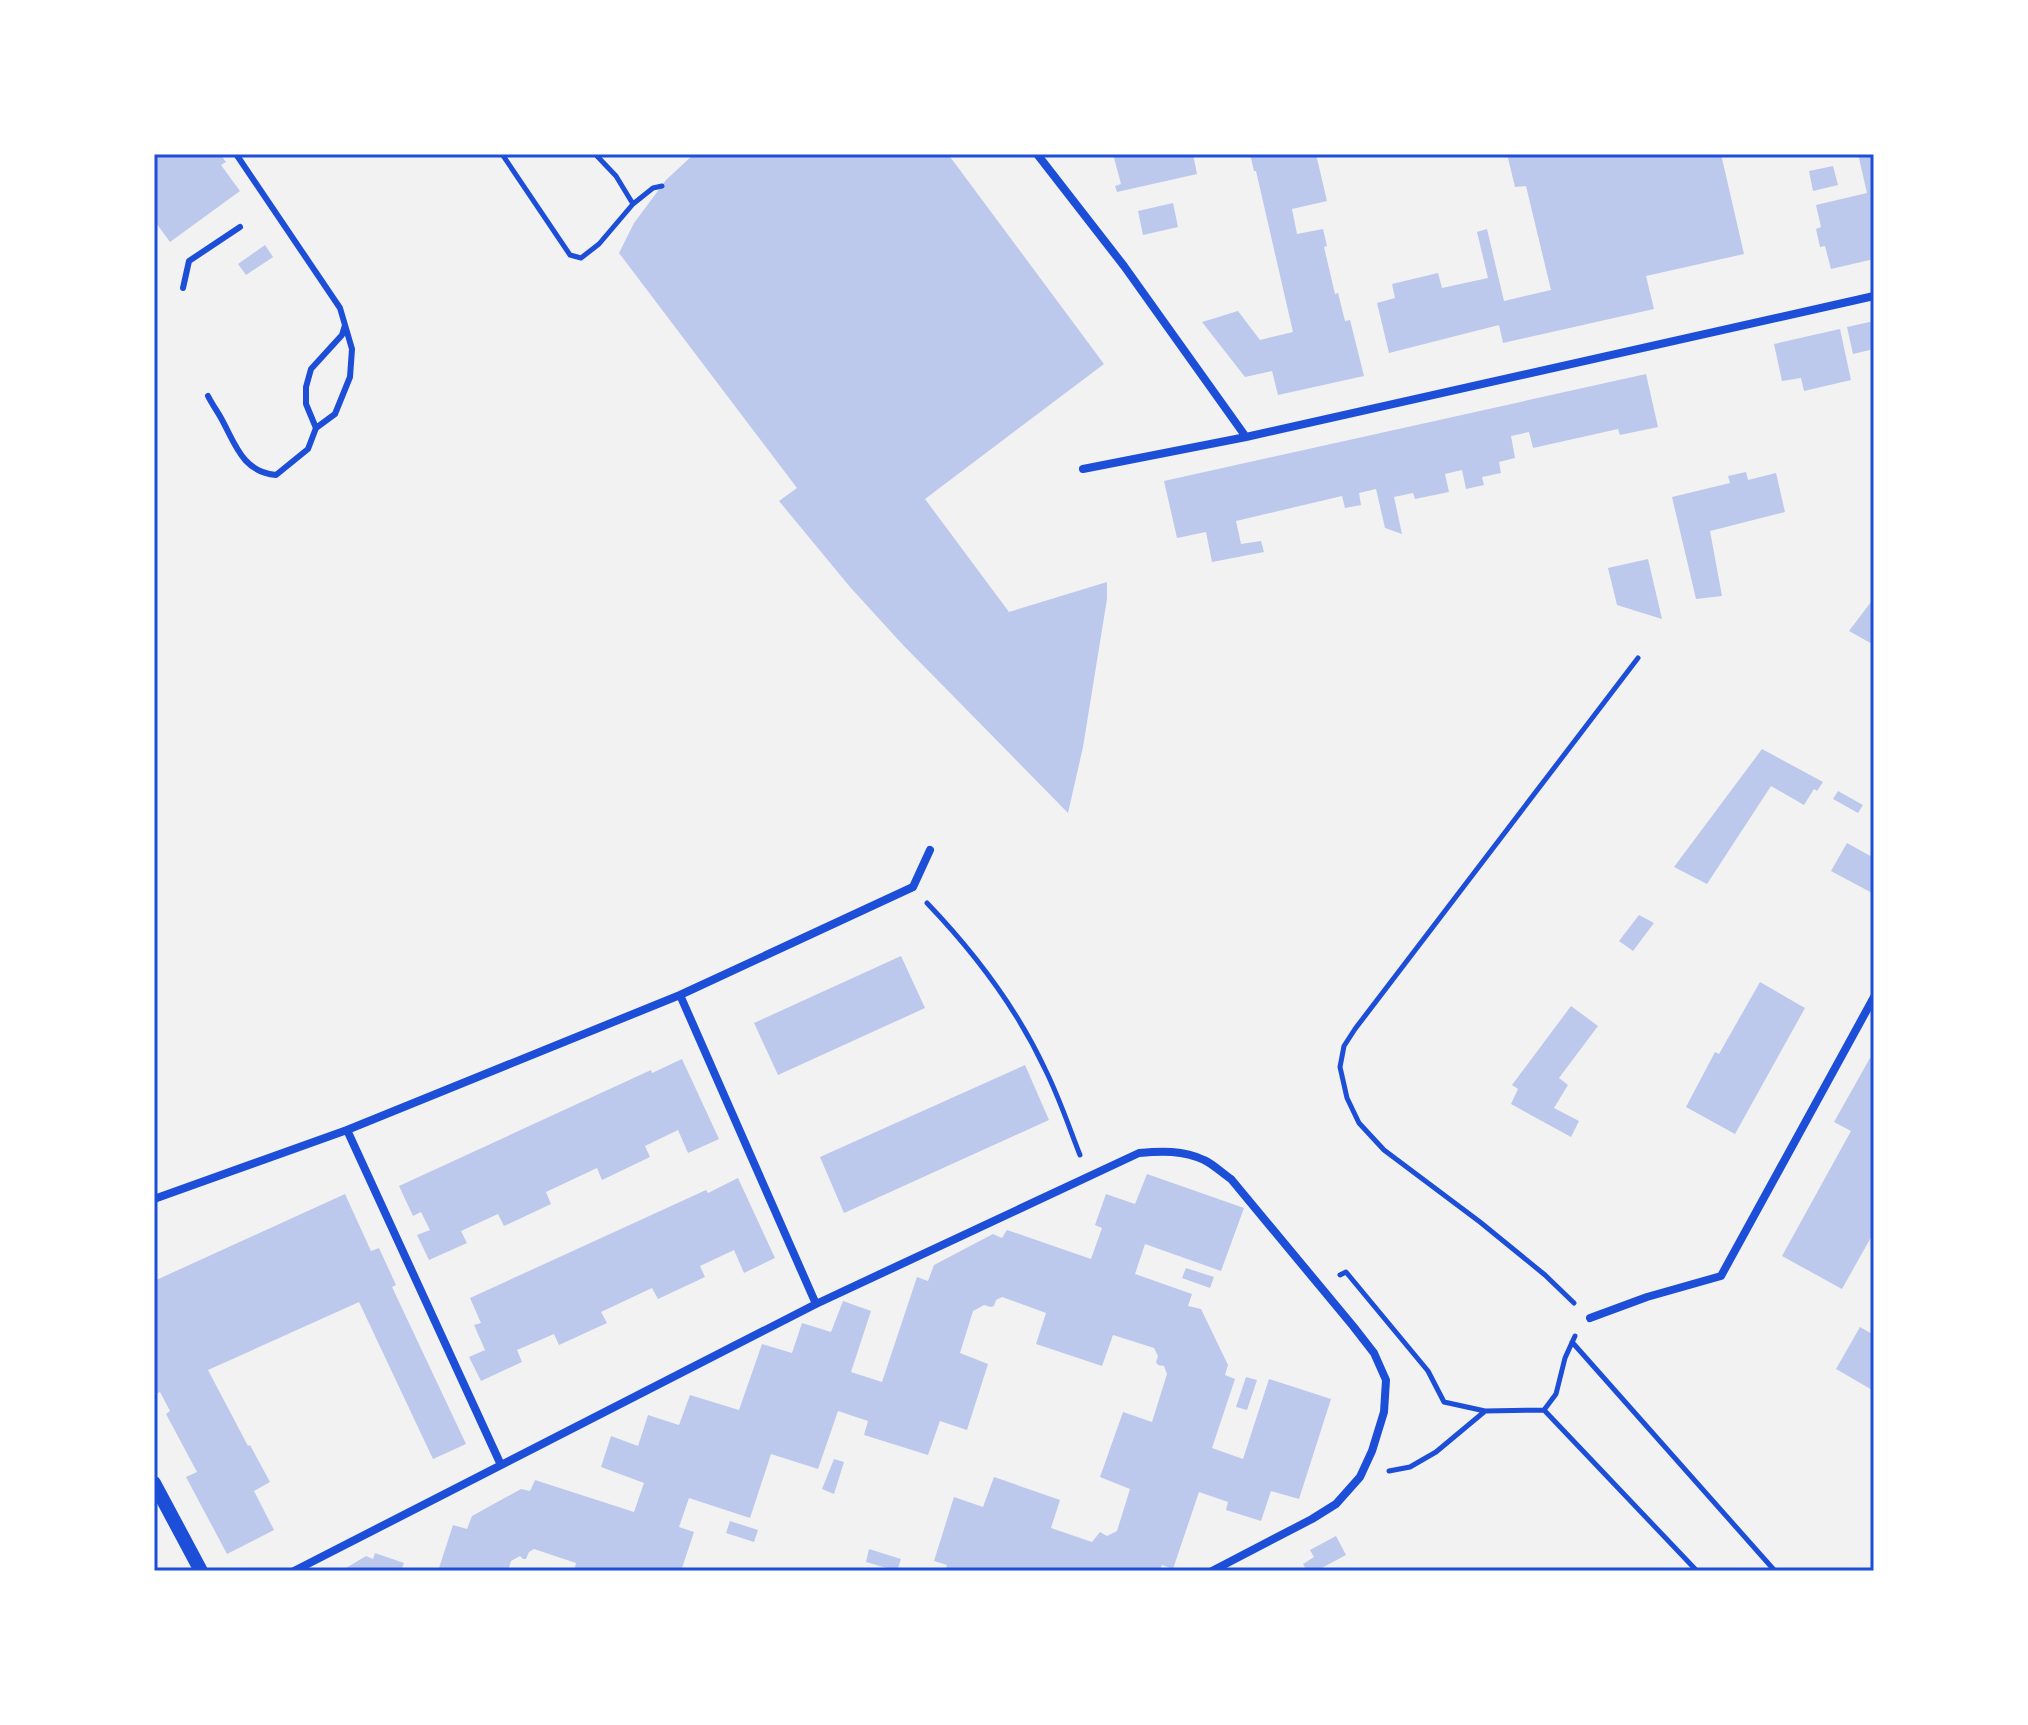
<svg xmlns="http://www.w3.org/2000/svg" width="2028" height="1725" viewBox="0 0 2028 1725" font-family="Commissioner,sans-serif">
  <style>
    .building { fill: #bdc9ec }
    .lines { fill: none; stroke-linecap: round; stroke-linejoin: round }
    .path { stroke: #1d4ed8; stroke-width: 5 }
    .service { stroke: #1d4ed8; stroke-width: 6 }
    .minor { stroke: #1d4ed8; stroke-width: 8 }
    .tertiary { stroke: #1d4ed8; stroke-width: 14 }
    .neatline { fill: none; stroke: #1d4ed8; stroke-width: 3 }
  </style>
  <rect width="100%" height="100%" fill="#f2f2f2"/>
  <!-- building -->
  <path class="building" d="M 154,154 L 220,154 L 226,162 L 221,165 L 240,191 L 170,242 L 154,220 Z
    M 694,154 L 948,154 L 1104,364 L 925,499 L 1009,612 L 1107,582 L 1107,599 L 1083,747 L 1068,813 L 903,645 L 850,587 L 779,501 L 797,488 L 619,253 L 634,223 L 666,180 Z
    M 1113,154 L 1193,154 L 1197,174 L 1117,192 L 1115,186 L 1121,184 Z
    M 1250,154 L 1316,154 L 1327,201 L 1292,209 L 1297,234 L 1323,229 L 1327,246 L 1324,247 L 1335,294 L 1338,293 L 1345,321 L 1350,320 L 1364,376 L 1278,395 L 1272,371 L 1245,377 L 1202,322 L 1238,311 L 1260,340 L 1293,332 L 1256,171 L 1254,171 Z
    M 1507,154 L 1721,154 L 1744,254 L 1646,276 L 1654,309 L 1503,343 L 1499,325 L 1389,353 L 1377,303 L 1395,298 L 1392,284 L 1438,273 L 1442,288 L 1488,278 L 1477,232 L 1487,229 L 1504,301 L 1551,290 L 1526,186 L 1515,187 Z
    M 1858,154 L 1874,154 L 1874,259 L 1831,269 L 1825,246 L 1820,247 L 1816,229 L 1821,227 L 1816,205 L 1867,193 Z
    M 1833,166 L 1838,185 L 1813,191 L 1809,171 Z
    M 1173,203 L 1178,227 L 1143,235 L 1138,211 Z
    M 265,245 L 273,257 L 246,275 L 238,264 Z
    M 1874,321 L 1874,349 L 1853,354 L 1847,327 Z
    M 1840,329 L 1851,380 L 1804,391 L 1801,378 L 1782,381 L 1774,344 Z
    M 1646,374 L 1658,427 L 1620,435 L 1618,429 L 1533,448 L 1529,432 L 1511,436 L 1515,458 L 1499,462 L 1501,473 L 1482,477 L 1484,485 L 1466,489 L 1462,470 L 1445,474 L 1449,492 L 1415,499 L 1413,493 L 1394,497 L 1402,534 L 1385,528 L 1376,489 L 1359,493 L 1361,505 L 1345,508 L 1342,496 L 1236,521 L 1241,544 L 1261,541 L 1264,552 L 1212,562 L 1206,532 L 1177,538 L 1164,481 Z
    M 1746,472 L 1748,480 L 1776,473 L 1785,512 L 1710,531 L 1722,596 L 1696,599 L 1672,497 L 1730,483 L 1728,476 Z
    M 1648,559 L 1662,619 L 1617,605 L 1608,568 Z
    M 1874,598 L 1874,645 L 1849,631 Z
    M 1762,749 L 1823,782 L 1817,791 L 1814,789 L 1804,805 L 1771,786 L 1707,884 L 1674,867 Z
    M 1838,791 L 1863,805 L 1858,813 L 1833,799 Z
    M 1847,843 L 1874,858 L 1874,894 L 1831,871 Z
    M 1639,915 L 1654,923 L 1633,951 L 1619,941 Z
    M 901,956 L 925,1008 L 778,1075 L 754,1023 Z
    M 1760,982 L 1805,1008 L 1735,1134 L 1686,1107 L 1715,1052 L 1719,1054 Z
    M 1571,1006 L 1598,1026 L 1559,1078 L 1568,1085 L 1554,1108 L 1579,1121 L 1571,1137 L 1511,1104 L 1518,1089 L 1512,1085 Z
    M 1870,1058 L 1874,1060 L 1874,1232 L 1842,1289 L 1782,1256 L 1851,1131 L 1834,1122 Z
    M 682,1059 L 719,1139 L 688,1153 L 678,1130 L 645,1146 L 650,1157 L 602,1180 L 597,1168 L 546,1192 L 551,1204 L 504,1226 L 498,1214 L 461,1231 L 467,1243 L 429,1260 L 417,1235 L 430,1230 L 421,1212 L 413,1216 L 399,1186 L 651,1070 L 652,1073 Z
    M 1025,1065 L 1049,1120 L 844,1213 L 820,1157 Z
    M 1147,1174 L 1244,1208 L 1221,1271 L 1145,1244 L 1135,1274 L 1192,1294 L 1188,1306 L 1201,1309 L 1228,1365 L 1225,1375 L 1235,1379 L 1212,1448 L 1243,1459 L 1269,1379 L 1331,1399 L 1299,1499 L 1271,1491 L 1261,1521 L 1226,1510 L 1228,1502 L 1199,1492 L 1173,1569 L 1162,1565 L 1159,1571 L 945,1571 L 947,1565 L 934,1561 L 954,1497 L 983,1507 L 994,1477 L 1060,1500 L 1051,1528 L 1092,1542 L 1100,1532 L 1107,1536 L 1117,1531 L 1130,1489 L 1100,1477 L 1123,1412 L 1152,1422 L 1167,1374 L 1164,1366 L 1158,1365 L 1156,1362 L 1158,1356 L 1154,1348 L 1113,1335 L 1102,1366 L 1036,1344 L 1046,1313 L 1002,1297 L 996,1300 L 994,1306 L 991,1307 L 984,1305 L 973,1311 L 960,1353 L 988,1364 L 967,1430 L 940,1421 L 928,1455 L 864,1435 L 868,1421 L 838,1411 L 818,1469 L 771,1454 L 750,1518 L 689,1498 L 679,1527 L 694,1532 L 681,1571 L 574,1571 L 576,1563 L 534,1549 L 529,1552 L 526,1559 L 523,1559 L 520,1556 L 511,1561 L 508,1571 L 438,1571 L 453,1525 L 467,1529 L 472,1516 L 521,1489 L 530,1491 L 535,1480 L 634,1512 L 644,1483 L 601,1467 L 611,1436 L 638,1446 L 648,1415 L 679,1425 L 690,1395 L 739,1410 L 762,1344 L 792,1353 L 802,1323 L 831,1332 L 843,1301 L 871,1311 L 851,1372 L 882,1382 L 917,1277 L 928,1281 L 934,1265 L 993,1234 L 1002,1238 L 1007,1230 L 1091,1259 L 1102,1228 L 1095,1225 L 1106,1194 L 1135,1204 Z
    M 738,1178 L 775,1258 L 744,1273 L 734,1250 L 700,1266 L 705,1277 L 658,1299 L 652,1288 L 601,1312 L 607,1323 L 559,1345 L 554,1334 L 517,1350 L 522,1362 L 481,1381 L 469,1357 L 485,1350 L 474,1325 L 481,1323 L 470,1298 L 706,1190 L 708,1193 Z
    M 345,1194 L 371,1251 L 379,1248 L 396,1285 L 392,1287 L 466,1444 L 433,1459 L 359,1302 L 208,1370 L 248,1446 L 250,1445 L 270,1482 L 254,1491 L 274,1530 L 227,1554 L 186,1477 L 197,1472 L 166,1414 L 170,1411 L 160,1392 L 154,1395 L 154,1281 Z
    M 1186,1268 L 1214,1277 L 1210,1288 L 1182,1278 Z
    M 1860,1327 L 1874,1335 L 1874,1391 L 1836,1369 Z
    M 1246,1377 L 1257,1380 L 1247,1410 L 1236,1407 Z
    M 834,1459 L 844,1462 L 834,1494 L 822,1489 Z
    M 730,1521 L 758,1530 L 754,1542 L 726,1533 Z
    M 1336,1536 L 1346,1555 L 1316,1571 L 1307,1571 L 1303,1564 L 1314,1557 L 1310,1550 Z
    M 869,1549 L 901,1559 L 897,1571 L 866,1562 Z
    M 375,1553 L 404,1563 L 401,1571 L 345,1571 L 346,1568 L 366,1556 L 373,1559 Z"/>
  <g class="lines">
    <!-- path -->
    <path class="path" d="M 502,154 L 570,255 L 581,258 L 599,244 L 633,204 L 616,176 L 597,156
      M 633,204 L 653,188 L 662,186
      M 927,903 C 973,951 1017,1009 1045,1069 C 1059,1097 1069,1127 1080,1155
      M 1340,1275 L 1346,1272 L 1428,1371 L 1444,1402 L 1485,1411 L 1544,1410
      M 1574,1303 L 1545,1275 L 1480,1222 L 1384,1150 L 1359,1123 L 1347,1098 L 1340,1067 L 1344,1046 L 1355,1029 L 1638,658
      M 1575,1336 L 1565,1358 L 1556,1394 L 1544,1410 L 1697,1571
      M 1572,1342 L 1775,1571
      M 1389,1471 L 1410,1467 L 1436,1452 L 1484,1412"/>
    <!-- service -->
    <path class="service" d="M 183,288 L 189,261 L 240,227
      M 208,396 C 212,404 217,411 221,418 C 235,443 242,472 276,475 L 308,449 L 316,428 L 306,404 L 306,387 L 311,369 L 342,335 L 345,325 L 340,308 L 236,154
      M 316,428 L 335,414 L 350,377 L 352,349 L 345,325"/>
    <!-- minor -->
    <path class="minor" d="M 1037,154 L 1124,266 L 1246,437
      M 1083,469 L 1246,437 L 1874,296
      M 680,995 L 816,1304
      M 347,1130 L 501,1465
      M 154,1199 L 347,1130 L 680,995 L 913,887 L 930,850
      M 1590,1318 L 1647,1297 L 1721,1276 L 1874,997
      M 294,1571 L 816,1304 L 1139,1153 C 1161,1151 1183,1150 1204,1160 C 1213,1164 1222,1173 1231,1179 L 1353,1326 L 1374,1353 L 1386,1380 L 1384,1412 L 1372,1451 L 1360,1477 L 1336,1504 L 1312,1519 L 1212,1571"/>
    <!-- tertiary -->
    <path class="tertiary" d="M 154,1483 L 201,1571"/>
  </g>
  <!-- border -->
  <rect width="2028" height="1725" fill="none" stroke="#ffffff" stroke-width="312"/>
  <rect x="156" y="156" width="1716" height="1413" class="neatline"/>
</svg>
